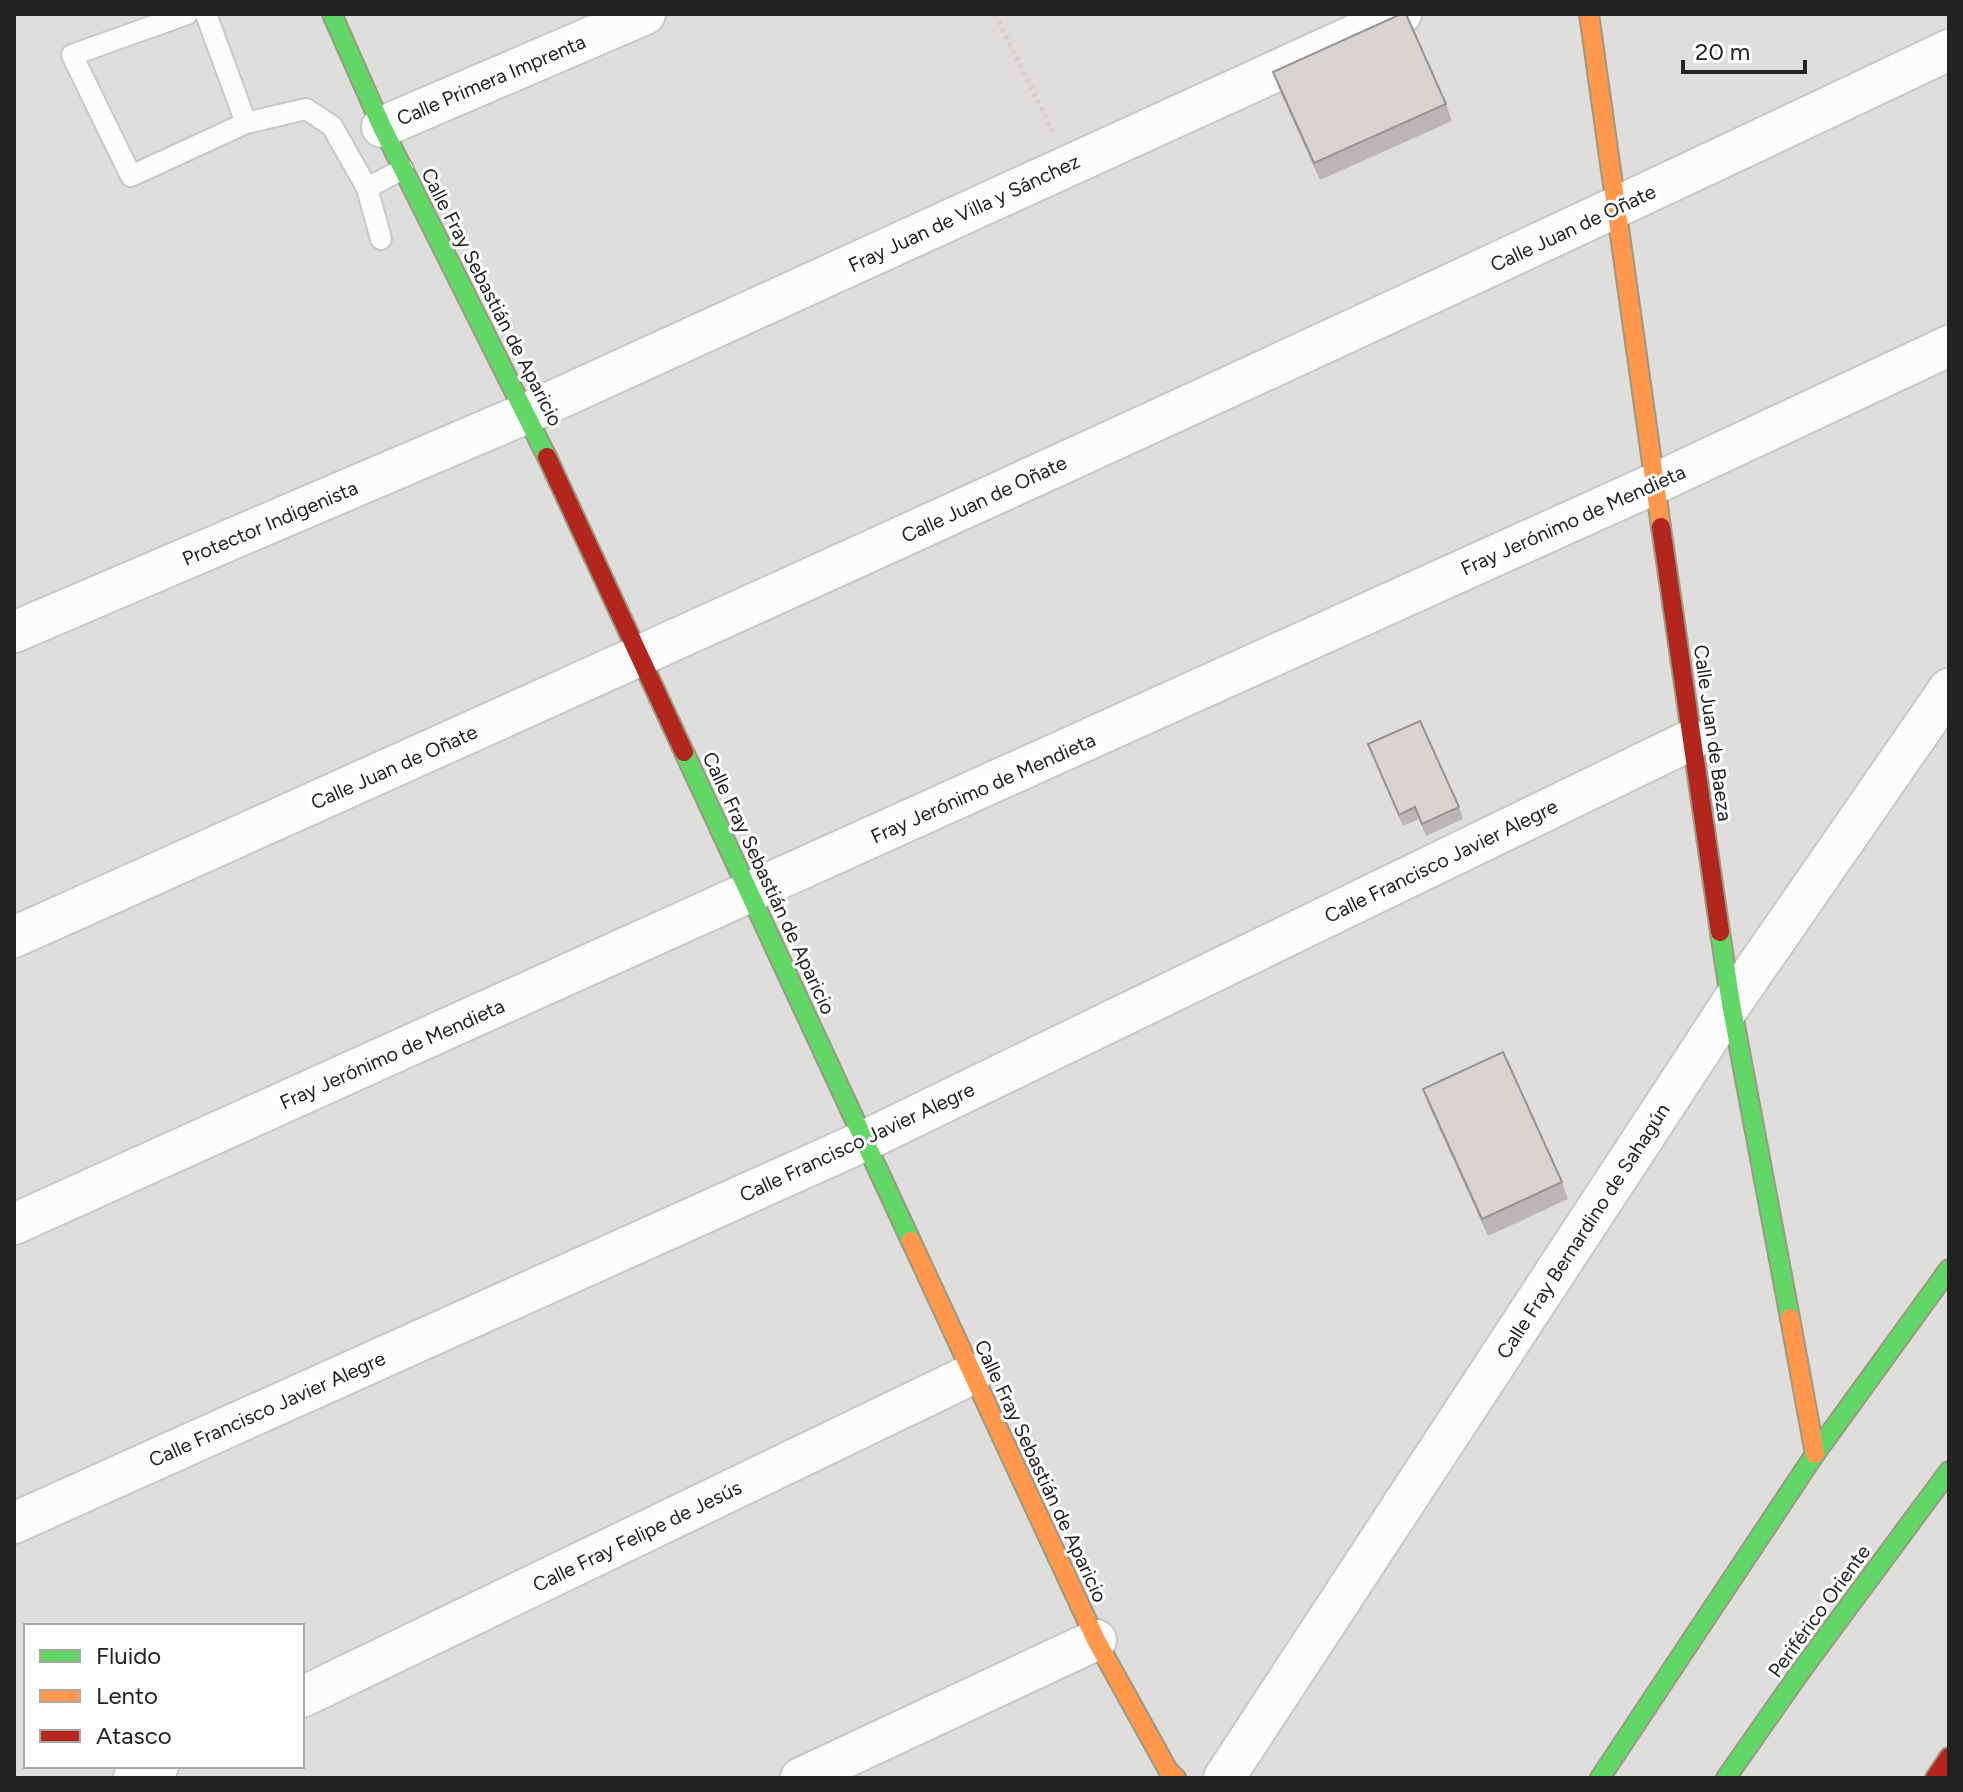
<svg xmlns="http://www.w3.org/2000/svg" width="1963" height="1792" viewBox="0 0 1963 1792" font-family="Figtree,sans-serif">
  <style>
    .residential { fill: #dfdedc; fill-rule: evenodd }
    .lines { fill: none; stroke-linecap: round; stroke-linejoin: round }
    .lane-casing { stroke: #c9c8c7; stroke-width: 24 }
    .street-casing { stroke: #c9c8c7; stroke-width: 44 }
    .fast-casing { stroke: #999a82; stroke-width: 22 }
    .slow-casing { stroke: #999a82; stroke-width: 22 }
    .jam-casing { stroke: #999a82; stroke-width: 22 }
    .path { stroke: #dccecd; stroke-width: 5; stroke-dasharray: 4 4; stroke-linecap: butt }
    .lane { stroke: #fdfcfc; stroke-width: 20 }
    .street { stroke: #fdfcfc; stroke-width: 40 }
    .fast { stroke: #63d668; stroke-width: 18 }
    .slow { stroke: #ff974d; stroke-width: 18 }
    .jam { stroke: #b3261e; stroke-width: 18 }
    .wall { fill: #b9b6b5 }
    .building { fill: #d7d4d2; stroke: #969493; stroke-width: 2 }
    .labels { text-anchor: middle; stroke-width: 6; stroke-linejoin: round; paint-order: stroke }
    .street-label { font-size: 20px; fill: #222; stroke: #fff }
  </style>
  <rect width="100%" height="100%" fill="#f0eeeb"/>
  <!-- residential -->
  <path class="residential" d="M 14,14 L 1949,14 L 1949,1778 L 14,1778 ZM 26,1626 L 302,1626 L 302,1766 L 26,1766 Z"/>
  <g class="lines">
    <!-- lane casing -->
    <g class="lane-casing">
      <path id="lane" d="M 187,14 L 72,55 L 131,176 L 246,123 L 206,14
        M 246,123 L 306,109 L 332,126 L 367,188
        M 381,239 L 367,188 L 403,169"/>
    </g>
    <!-- street casing -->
    <g class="street-casing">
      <path id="street" d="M 382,127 L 645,14
        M 14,632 L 527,413 L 1401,14
        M 14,937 C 662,647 1308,355 1949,50
        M 14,1224 L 1656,483 L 1949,346
        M 14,1523 L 864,1141 L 1691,740
        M 302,1697 L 972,1374
        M 134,1778 L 158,1766
        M 801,1778 L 1096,1640
        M 1224,1778 L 1731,1004 L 1949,689"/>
    </g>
    <!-- fast casing -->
    <g class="fast-casing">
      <path id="fast" d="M 332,14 L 382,127 L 547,457
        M 684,752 L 911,1241
        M 1720,932 L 1731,1004 L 1790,1318
        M 1600,1778 L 1815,1454 L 1949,1269
        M 1726,1778 L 1801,1671 L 1949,1471"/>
    </g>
    <!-- slow casing -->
    <g class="slow-casing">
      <path id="slow" d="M 1589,14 L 1661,527
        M 911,1241 L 1096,1640 L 1168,1770 L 1176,1778
        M 1790,1318 L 1815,1454"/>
    </g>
    <!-- jam casing -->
    <g class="jam-casing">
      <path id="jam" d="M 547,457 L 684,752
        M 1661,527 L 1720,932
        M 1935,1778 L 1949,1757"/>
    </g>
    <!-- path -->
    <path class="path" d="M 995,14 L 1053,132"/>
    <!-- lane -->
    <use href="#lane" class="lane"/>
    <!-- street -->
    <use href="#street" class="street"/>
    <!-- fast -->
    <use href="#fast" class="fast"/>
    <!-- slow -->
    <use href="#slow" class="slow"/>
    <!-- jam -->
    <use href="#jam" class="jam"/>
  </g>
  <!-- wall -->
  <path class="wall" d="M 1273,72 L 1446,104 L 1452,121 L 1320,180 L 1279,89 Z
    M 1368,744 L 1459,807 L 1463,819 L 1426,836 L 1419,819 L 1403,826 Z
    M 1423,1089 L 1562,1182 L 1568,1199 L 1488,1236 L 1429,1106 Z"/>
  <!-- building -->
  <path class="building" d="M 1401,14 L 1406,14 L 1446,104 L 1314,163 L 1273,72 Z
    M 1420,721 L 1459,807 L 1422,824 L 1415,807 L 1399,815 L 1368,744 Z
    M 1503,1052 L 1562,1182 L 1482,1219 L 1423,1089 Z"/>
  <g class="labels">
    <!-- street labels -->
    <g class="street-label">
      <text transform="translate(491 80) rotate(-23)" y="7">Calle Primera Imprenta</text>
      <text transform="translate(964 213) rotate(-25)" y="7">Fray Juan de Villa y Sánchez</text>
      <text transform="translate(1573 228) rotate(-25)" y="7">Calle Juan de Oñate</text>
      <text transform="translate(492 297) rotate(63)" y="7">Calle Fray Sebastián de Aparicio</text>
      <text transform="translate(984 499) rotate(-25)" y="7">Calle Juan de Oñate</text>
      <text transform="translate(1573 520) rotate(-24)" y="7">Fray Jerónimo de Mendieta</text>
      <text transform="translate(270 523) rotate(-23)" y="7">Protector Indigenista</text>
      <text transform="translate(1713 733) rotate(82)" y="7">Calle Juan de Baeza</text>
      <text transform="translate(394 767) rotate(-24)" y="7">Calle Juan de Oñate</text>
      <text transform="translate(983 788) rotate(-24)" y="7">Fray Jerónimo de Mendieta</text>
      <text transform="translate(1441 861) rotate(-26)" y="7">Calle Francisco Javier Alegre</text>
      <text transform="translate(769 883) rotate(65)" y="7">Calle Fray Sebastián de Aparicio</text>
      <text transform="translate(392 1054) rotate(-24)" y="7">Fray Jerónimo de Mendieta</text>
      <text transform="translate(857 1142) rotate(-25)" y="7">Calle Francisco Javier Alegre</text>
      <text transform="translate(1583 1231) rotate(-57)" y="7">Calle Fray Bernardino de Sahagún</text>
      <text transform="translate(267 1409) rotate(-24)" y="7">Calle Francisco Javier Alegre</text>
      <text transform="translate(1041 1471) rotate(65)" y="7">Calle Fray Sebastián de Aparicio</text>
      <text transform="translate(637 1536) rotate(-26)" y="7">Calle Fray Felipe de Jesús</text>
      <text transform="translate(1819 1611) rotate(-54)" y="7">Periférico Oriente</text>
    </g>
  </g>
  <!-- border -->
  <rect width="1963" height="1792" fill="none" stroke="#222222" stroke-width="32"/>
  <!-- legend -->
  <rect x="24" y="1624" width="280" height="144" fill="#ffffff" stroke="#a7a7a7" stroke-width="2"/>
  <rect x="40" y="1650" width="40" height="12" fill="#63d668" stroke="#a7a7a7" stroke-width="2"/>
  <text x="96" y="1664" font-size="24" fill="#222222">Fluido</text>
  <rect x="40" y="1690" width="40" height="12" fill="#ff974d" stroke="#a7a7a7" stroke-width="2"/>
  <text x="96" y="1704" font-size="24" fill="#222222">Lento</text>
  <rect x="40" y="1730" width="40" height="12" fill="#b3261e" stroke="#a7a7a7" stroke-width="2"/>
  <text x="96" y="1744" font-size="24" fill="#222222">Atasco</text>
  <!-- scale -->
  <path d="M1683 60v12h122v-12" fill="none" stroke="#222222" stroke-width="4"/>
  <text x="1695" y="60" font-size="24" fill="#222222" stroke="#ffffff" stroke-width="6" paint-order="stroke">20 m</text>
</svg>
